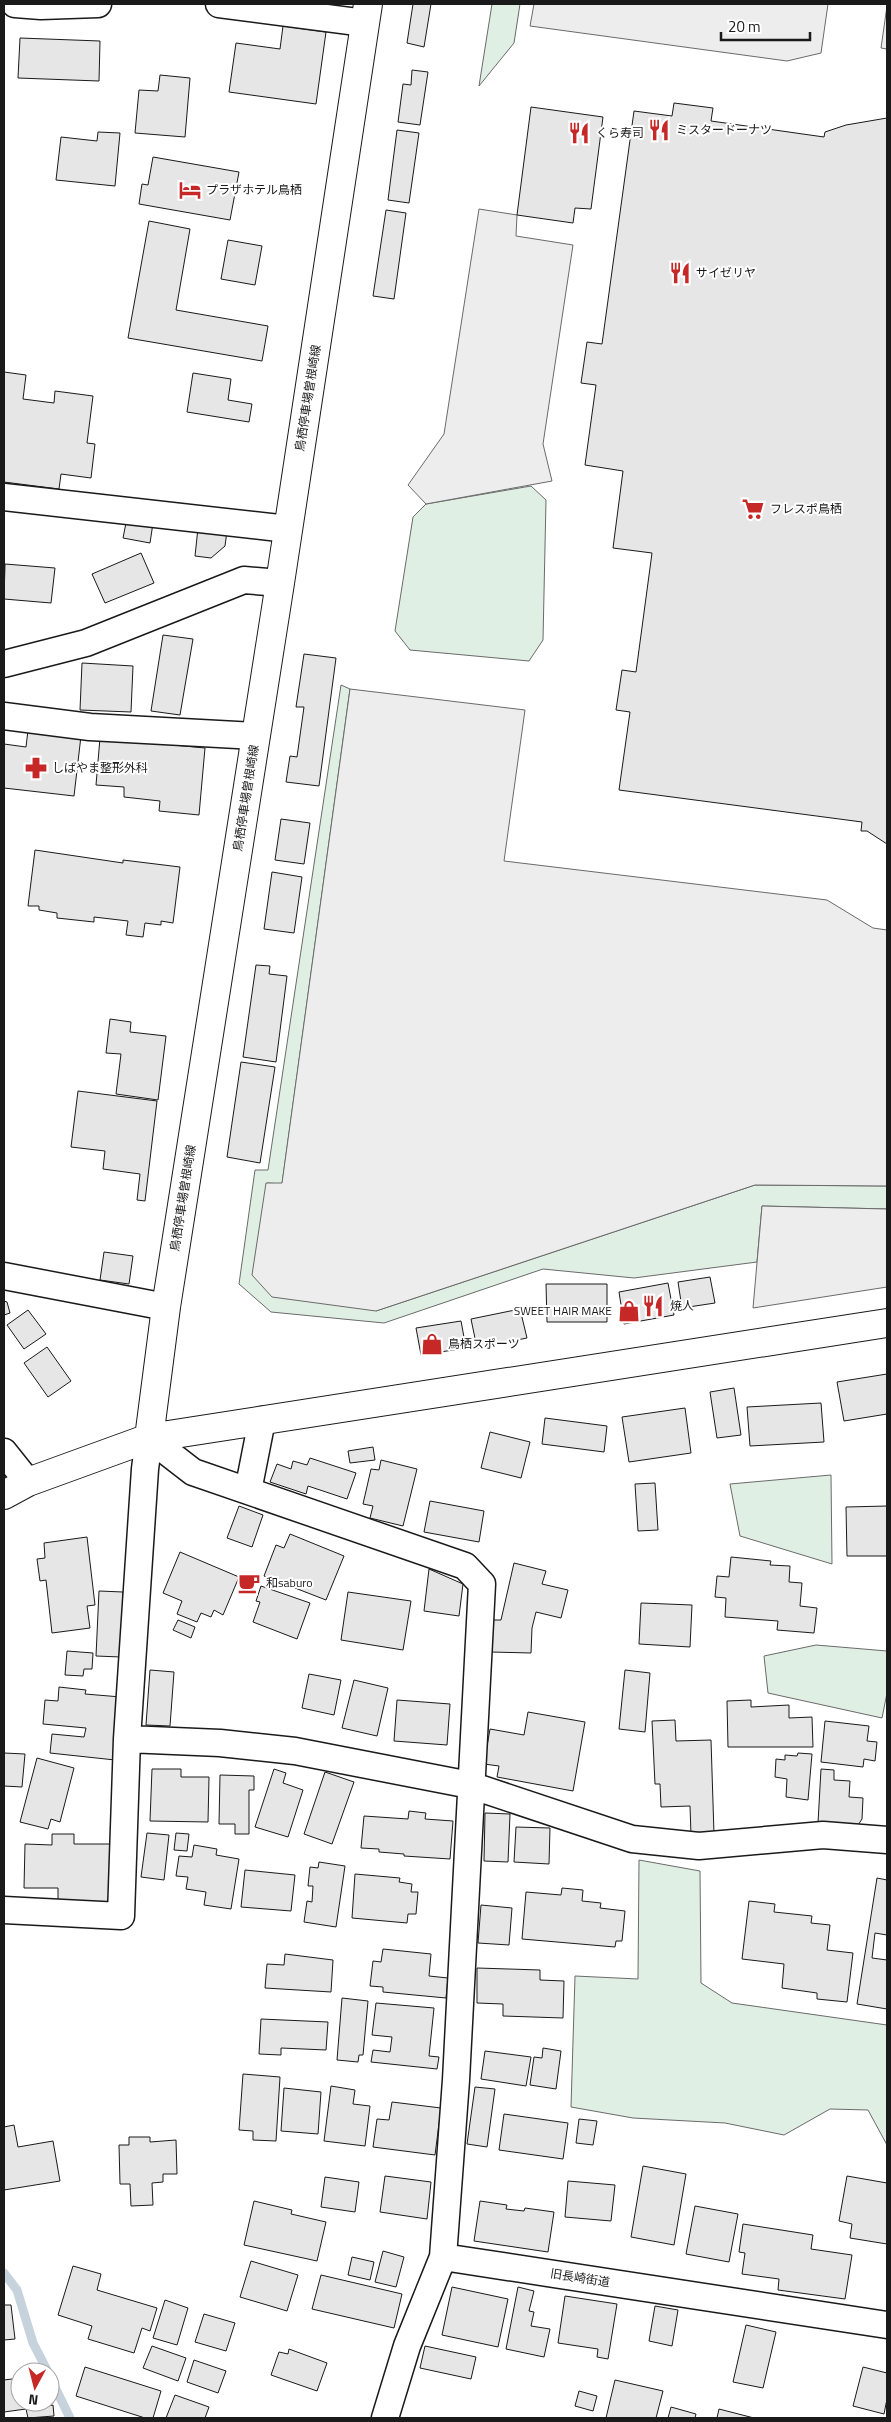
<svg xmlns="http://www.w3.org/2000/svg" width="891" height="2422" viewBox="0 0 891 2422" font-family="'Titillium Web','Noto Sans JP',sans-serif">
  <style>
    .green { fill: #e0efe3; stroke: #6a6a6a }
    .parking { fill: #ededed; stroke: #6a6a6a }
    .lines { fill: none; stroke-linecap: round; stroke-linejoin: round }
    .stream { stroke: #c6d2dc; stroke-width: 9 }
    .building { fill: #e6e6e6; stroke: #1a1a1a }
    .street-casing { stroke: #1a1a1a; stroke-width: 29 }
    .secondary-casing { stroke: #1a1a1a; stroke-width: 30 }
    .street { stroke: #fff; stroke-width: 26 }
    .secondary { stroke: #fff; stroke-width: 28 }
    .labels { text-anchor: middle; stroke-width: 4; stroke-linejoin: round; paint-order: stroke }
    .poi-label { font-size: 12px; fill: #1a1a1a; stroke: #fff; text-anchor: start }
    .street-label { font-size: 12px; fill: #1a1a1a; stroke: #fff }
  </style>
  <rect width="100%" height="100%" fill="#fff"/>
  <!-- green -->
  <path class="green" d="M 492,4 L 520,4 L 514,43 L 479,86 Z
    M 531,486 L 546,500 L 543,640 L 529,661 L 410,650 L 395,631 L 413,517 L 426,504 Z
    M 341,685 L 350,689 L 282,1184 L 267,1183 L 376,1311 L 755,1185 L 887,1186 L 887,1209 L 762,1206 L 757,1262 L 634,1278 L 543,1269 L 384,1323 L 271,1312 L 239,1284 L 255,1170 L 268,1170 Z
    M 831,1475 L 832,1564 L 740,1536 L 730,1484 Z
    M 816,1645 L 887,1651 L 887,1693 L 882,1718 L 768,1693 L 764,1656 Z
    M 639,1860 L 700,1871 L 701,1983 L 732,2003 L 887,2025 L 887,2145 L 868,2110 L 830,2109 L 784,2135 L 725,2123 L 633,2118 L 571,2107 L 575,1976 L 638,1979 Z"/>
  <!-- parking -->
  <path class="parking" d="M 534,4 L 828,4 L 821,53 L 787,61 L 530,26 Z
    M 887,6 L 887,49 L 881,48 Z
    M 479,209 L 517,215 L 516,236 L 573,245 L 543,444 L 552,481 L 426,504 L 408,485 L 444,434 Z
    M 350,689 L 525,710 L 504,861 L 827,900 L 873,928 L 887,930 L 887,1186 L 755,1185 L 376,1311 L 272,1297 L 252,1275 L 266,1183 L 282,1183 Z
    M 762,1206 L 887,1209 L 887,1287 L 753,1308 Z"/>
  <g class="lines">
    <!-- stream -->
    <path class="stream" d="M 4,2273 L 17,2290 L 33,2343 L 48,2372
      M 50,2377 L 70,2418"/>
  </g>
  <!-- building -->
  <path class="building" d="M 413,4 L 431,4 L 424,47 L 407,43 Z
    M 283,26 L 326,32 L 316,104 L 229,92 L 236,43 L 280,49 Z
    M 20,38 L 100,41 L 99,81 L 18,78 Z
    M 412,70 L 428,72 L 420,125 L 398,122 L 403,84 L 411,85 Z
    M 160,75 L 190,78 L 185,137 L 135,133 L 139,90 L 158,91 Z
    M 674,103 L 713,108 L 711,121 L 824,137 L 825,132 L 846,125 L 887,118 L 887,844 L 867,831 L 861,831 L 862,822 L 619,790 L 630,712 L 616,710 L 622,670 L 636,672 L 652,553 L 613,548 L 623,471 L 585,465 L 596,385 L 581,383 L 587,342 L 602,344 L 634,111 L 672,116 Z
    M 531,107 L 603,117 L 591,209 L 575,208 L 573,223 L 517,215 Z
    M 397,130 L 419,133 L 409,203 L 388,200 Z
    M 98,132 L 120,133 L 115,186 L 56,180 L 61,137 L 97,141 Z
    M 153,157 L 239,172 L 230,220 L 139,204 L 142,184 L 148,185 Z
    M 386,210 L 406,213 L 394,299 L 373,296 Z
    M 149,221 L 190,229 L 176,310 L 268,326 L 262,361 L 128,338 Z
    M 228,240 L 262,246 L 255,285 L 221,279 Z
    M 4,372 L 26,375 L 23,399 L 54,403 L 55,391 L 93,396 L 87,443 L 95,444 L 91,478 L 61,474 L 59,489 L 4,482 Z
    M 193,373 L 231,379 L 228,400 L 252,404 L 249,422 L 187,412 Z
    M 127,518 L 153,523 L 150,543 L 123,538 Z
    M 198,528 L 227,531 L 225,546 L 211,558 L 195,556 Z
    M 141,553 L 154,583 L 105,603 L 92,574 Z
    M 5,564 L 55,568 L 51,603 L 4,599 Z
    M 163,635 L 193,639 L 180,715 L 151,711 Z
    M 304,654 L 336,658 L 319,786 L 286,782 L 290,756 L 297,757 L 304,707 L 296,707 Z
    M 82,663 L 133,666 L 131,712 L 80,710 Z
    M 28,730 L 81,736 L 74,796 L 4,788 L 4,744 L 26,747 Z
    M 100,738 L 205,748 L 199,815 L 159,811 L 160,801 L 124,797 L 124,787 L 96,785 Z
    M 281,819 L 310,823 L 304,864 L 275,860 Z
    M 35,850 L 123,863 L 123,860 L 180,867 L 173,923 L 161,921 L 161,925 L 145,923 L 143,937 L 126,935 L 128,921 L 94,917 L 94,922 L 57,918 L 57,913 L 39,910 L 39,906 L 28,906 Z
    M 272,872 L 302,877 L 294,933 L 264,929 Z
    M 256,965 L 270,966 L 269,974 L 287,976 L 276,1062 L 243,1057 Z
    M 110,1019 L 131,1022 L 130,1032 L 166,1036 L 158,1100 L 116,1094 L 121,1054 L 106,1053 Z
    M 241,1062 L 275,1067 L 260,1163 L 227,1157 Z
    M 78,1091 L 157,1101 L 145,1201 L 137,1200 L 140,1174 L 103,1169 L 105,1151 L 71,1147 Z
    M 104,1252 L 133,1256 L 129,1284 L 100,1280 Z
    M 710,1277 L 715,1303 L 682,1308 L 678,1282 Z
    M 668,1283 L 674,1315 L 624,1324 L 619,1292 Z
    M 546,1284 L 607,1284 L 607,1322 L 547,1322 Z
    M 4,1301 L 7,1302 L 10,1313 L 4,1315 Z
    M 520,1309 L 527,1338 L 477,1348 L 471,1319 Z
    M 28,1310 L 46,1334 L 24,1349 L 7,1325 Z
    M 461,1321 L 466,1348 L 421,1355 L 416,1328 Z
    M 47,1347 L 71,1381 L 48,1397 L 24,1363 Z
    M 887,1374 L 887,1414 L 844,1421 L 837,1382 Z
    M 734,1388 L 741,1435 L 717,1438 L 710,1392 Z
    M 821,1403 L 824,1442 L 750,1446 L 747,1407 Z
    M 685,1408 L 691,1453 L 629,1462 L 622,1417 Z
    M 545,1418 L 607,1426 L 604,1452 L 542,1444 Z
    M 490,1432 L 530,1442 L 521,1478 L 481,1468 Z
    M 373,1447 L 375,1460 L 350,1463 L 348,1451 Z
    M 310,1458 L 356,1473 L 347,1499 L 308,1486 L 306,1494 L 270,1482 L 277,1464 L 291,1469 L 293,1461 L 307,1465 Z
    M 381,1460 L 417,1469 L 403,1526 L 370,1518 L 373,1506 L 363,1504 L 371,1469 L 379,1470 Z
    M 655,1483 L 658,1530 L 638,1531 L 635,1484 Z
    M 430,1501 L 484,1511 L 479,1542 L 424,1532 Z
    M 239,1506 L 263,1515 L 252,1547 L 227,1538 Z
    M 887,1506 L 887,1556 L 847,1556 L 846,1507 Z
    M 290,1534 L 344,1556 L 326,1600 L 264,1576 L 276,1545 L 284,1548 Z
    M 87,1537 L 95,1605 L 87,1606 L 90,1628 L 52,1633 L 46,1580 L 40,1581 L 37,1559 L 45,1558 L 44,1543 Z
    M 180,1552 L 239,1577 L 223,1615 L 214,1610 L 211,1617 L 201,1613 L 197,1622 L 177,1614 L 182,1601 L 163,1593 Z
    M 731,1557 L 771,1561 L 770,1565 L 790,1566 L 789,1582 L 802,1583 L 800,1606 L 817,1608 L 814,1633 L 777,1630 L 778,1621 L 725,1617 L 726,1598 L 715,1597 L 717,1576 L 729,1577 Z
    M 514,1563 L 546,1571 L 542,1584 L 568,1590 L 561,1618 L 536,1612 L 532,1628 L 531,1653 L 491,1652 L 491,1620 L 501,1620 Z
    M 429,1569 L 463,1584 L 459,1616 L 424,1611 Z
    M 261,1586 L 310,1603 L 297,1639 L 253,1622 L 260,1602 L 256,1601 Z
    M 99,1591 L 123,1592 L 121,1657 L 96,1656 Z
    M 348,1592 L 411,1601 L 403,1650 L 341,1640 Z
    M 641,1603 L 692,1605 L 690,1647 L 639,1644 Z
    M 178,1620 L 195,1627 L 191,1638 L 173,1630 Z
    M 67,1651 L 93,1653 L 92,1669 L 84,1669 L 83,1676 L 65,1675 Z
    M 150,1670 L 174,1672 L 170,1726 L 146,1725 Z
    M 625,1670 L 650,1673 L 645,1732 L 619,1729 Z
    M 309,1674 L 341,1680 L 334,1715 L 302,1708 Z
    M 354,1680 L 388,1688 L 377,1736 L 342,1728 Z
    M 59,1687 L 86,1690 L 85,1694 L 121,1697 L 115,1760 L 50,1753 L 52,1734 L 84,1737 L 86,1728 L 43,1724 L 45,1700 L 58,1701 Z
    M 397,1700 L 450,1704 L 447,1745 L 394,1741 Z
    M 751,1700 L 751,1707 L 789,1705 L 789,1718 L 812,1717 L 813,1747 L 728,1747 L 727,1701 Z
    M 528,1712 L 585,1722 L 573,1791 L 497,1777 L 499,1766 L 484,1764 L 490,1729 L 524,1735 Z
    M 675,1720 L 676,1741 L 711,1740 L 714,1834 L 691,1835 L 690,1806 L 661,1807 L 660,1784 L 655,1784 L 652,1721 Z
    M 825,1721 L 869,1726 L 867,1741 L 877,1742 L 875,1761 L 864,1759 L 863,1767 L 821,1762 Z
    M 4,1753 L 25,1754 L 22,1787 L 4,1786 Z
    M 798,1753 L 812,1754 L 808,1800 L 786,1797 L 787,1779 L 775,1777 L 776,1759 L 785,1760 L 785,1755 L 797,1756 Z
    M 37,1758 L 74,1768 L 60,1822 L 51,1819 L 48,1829 L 20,1822 Z
    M 152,1769 L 181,1769 L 181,1777 L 209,1777 L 208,1822 L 150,1821 Z
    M 274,1769 L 286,1773 L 283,1783 L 303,1790 L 288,1837 L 255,1827 Z
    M 821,1769 L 834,1770 L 834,1780 L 850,1781 L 849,1797 L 863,1798 L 862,1819 L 858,1825 L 818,1823 Z
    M 325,1772 L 354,1782 L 332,1844 L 304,1834 Z
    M 220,1775 L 254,1776 L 254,1790 L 249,1790 L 249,1834 L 235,1834 L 235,1824 L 219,1824 Z
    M 409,1811 L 426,1813 L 425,1819 L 453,1821 L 450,1859 L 404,1856 L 404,1854 L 379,1852 L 379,1849 L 361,1848 L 364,1816 L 408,1819 Z
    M 485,1813 L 510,1814 L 508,1862 L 484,1861 Z
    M 516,1827 L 550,1828 L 549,1864 L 514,1862 Z
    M 147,1833 L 169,1835 L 164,1880 L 141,1877 Z
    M 176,1833 L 189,1834 L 187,1851 L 174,1850 Z
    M 52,1834 L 74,1834 L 74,1844 L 112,1844 L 111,1903 L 58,1902 L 58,1888 L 24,1888 L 25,1844 L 52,1845 Z
    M 194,1845 L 217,1849 L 216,1855 L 239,1859 L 231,1909 L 204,1905 L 206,1892 L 186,1889 L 188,1877 L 176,1876 L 179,1856 L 192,1857 Z
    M 319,1862 L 345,1866 L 336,1927 L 304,1922 L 307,1901 L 312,1902 L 313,1886 L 308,1886 L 310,1867 L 318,1868 Z
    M 245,1870 L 295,1875 L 291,1911 L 241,1907 Z
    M 355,1874 L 400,1878 L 399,1882 L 412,1884 L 411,1892 L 418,1892 L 416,1914 L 408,1914 L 407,1923 L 352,1918 Z
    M 877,1878 L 887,1880 L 887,1935 L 875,1933 L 872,1958 L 887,1960 L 887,2009 L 857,2004 Z
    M 562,1888 L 583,1890 L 582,1901 L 601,1903 L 600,1908 L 625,1911 L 622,1941 L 616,1941 L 615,1947 L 522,1939 L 526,1892 L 561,1895 Z
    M 749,1901 L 775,1904 L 774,1912 L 812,1916 L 811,1923 L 830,1925 L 827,1950 L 853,1953 L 847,2002 L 817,1999 L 817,1993 L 782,1988 L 784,1964 L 742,1959 Z
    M 481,1905 L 512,1908 L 509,1945 L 478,1943 Z
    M 383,1949 L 431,1954 L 429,1976 L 448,1978 L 446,1998 L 383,1992 L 383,1987 L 370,1986 L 373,1961 L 381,1962 Z
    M 285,1954 L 333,1960 L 331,1992 L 265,1988 L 267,1964 L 284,1965 Z
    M 477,1968 L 540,1970 L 540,1980 L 564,1981 L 563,2018 L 503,2016 L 503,2004 L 477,2003 Z
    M 342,1998 L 368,2001 L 363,2055 L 359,2055 L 358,2062 L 337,2060 Z
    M 376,2003 L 434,2008 L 429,2056 L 439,2057 L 437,2069 L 371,2062 L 373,2050 L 390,2052 L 392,2037 L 372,2035 Z
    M 261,2019 L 328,2022 L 326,2050 L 281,2048 L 281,2055 L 259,2054 Z
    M 543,2048 L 561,2051 L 556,2089 L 530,2085 L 534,2057 L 542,2058 Z
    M 485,2051 L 531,2057 L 526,2086 L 481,2079 Z
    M 243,2074 L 280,2077 L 276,2141 L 253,2140 L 253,2131 L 239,2130 Z
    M 331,2086 L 355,2090 L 353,2104 L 370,2106 L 365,2146 L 324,2141 Z
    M 475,2087 L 495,2089 L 487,2147 L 467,2144 Z
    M 284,2088 L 321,2092 L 318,2134 L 281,2131 Z
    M 392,2102 L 441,2108 L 435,2155 L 373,2147 L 377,2119 L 389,2120 Z
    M 504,2114 L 568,2123 L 563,2159 L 499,2150 Z
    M 579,2119 L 597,2121 L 593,2145 L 576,2143 Z
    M 14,2125 L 18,2147 L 53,2141 L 60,2181 L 4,2190 L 4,2127 Z
    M 129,2137 L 150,2137 L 150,2142 L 176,2140 L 177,2174 L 163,2174 L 163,2182 L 152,2183 L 153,2205 L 131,2206 L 130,2184 L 120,2184 L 119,2145 L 129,2145 Z
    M 643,2166 L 686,2174 L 674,2245 L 631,2237 Z
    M 385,2176 L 431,2182 L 427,2219 L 380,2212 Z
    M 847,2176 L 887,2183 L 887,2244 L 850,2238 L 852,2224 L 839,2221 Z
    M 325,2177 L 359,2182 L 355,2212 L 321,2207 Z
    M 568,2181 L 615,2185 L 611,2221 L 565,2217 Z
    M 254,2201 L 292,2210 L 291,2214 L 326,2222 L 317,2261 L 244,2245 Z
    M 480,2201 L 507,2205 L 506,2209 L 524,2211 L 525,2208 L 554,2212 L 548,2252 L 474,2241 Z
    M 695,2206 L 738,2214 L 729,2262 L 686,2254 Z
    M 743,2224 L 813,2235 L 811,2249 L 852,2255 L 845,2299 L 778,2290 L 779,2279 L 742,2274 L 745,2253 L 739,2252 Z
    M 383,2251 L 404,2257 L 396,2287 L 375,2282 Z
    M 352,2257 L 374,2262 L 370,2280 L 348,2275 Z
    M 251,2261 L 298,2275 L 287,2311 L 240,2297 Z
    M 73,2266 L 101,2274 L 97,2290 L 157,2308 L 150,2331 L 142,2328 L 134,2353 L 88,2339 L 92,2326 L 58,2315 Z
    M 321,2275 L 402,2294 L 394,2328 L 312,2309 Z
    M 452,2287 L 508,2299 L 498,2347 L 442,2335 Z
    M 518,2287 L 534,2291 L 529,2311 L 534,2312 L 531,2326 L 550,2329 L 544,2357 L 506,2349 Z
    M 565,2296 L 617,2304 L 608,2359 L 597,2357 L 598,2349 L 558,2343 Z
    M 165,2300 L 188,2308 L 177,2345 L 153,2338 Z
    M 4,2305 L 11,2305 L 15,2339 L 4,2340 Z
    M 655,2306 L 678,2310 L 672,2346 L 649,2341 Z
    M 204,2314 L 235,2323 L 226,2351 L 195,2342 Z
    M 746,2325 L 776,2332 L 763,2388 L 733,2382 Z
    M 152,2346 L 186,2358 L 178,2381 L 143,2368 Z
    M 425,2346 L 476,2357 L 471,2379 L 420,2368 Z
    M 289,2349 L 327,2363 L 317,2391 L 271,2375 L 279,2352 L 288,2354 Z
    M 194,2360 L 226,2371 L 218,2393 L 187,2382 Z
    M 85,2367 L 161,2391 L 153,2418 L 145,2418 L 76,2396 Z
    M 863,2367 L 887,2373 L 887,2399 L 884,2414 L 853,2406 Z
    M 20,2378 L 20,2402 L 47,2402 L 48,2406 L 53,2405 L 54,2416 L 28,2418 L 26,2409 L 4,2412 L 4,2380 Z
    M 615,2380 L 663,2391 L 656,2418 L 606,2418 Z
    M 579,2391 L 597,2396 L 593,2411 L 575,2406 Z
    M 175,2395 L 209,2407 L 205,2418 L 166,2418 Z
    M 671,2407 L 696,2414 L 695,2418 L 668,2418 Z
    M 719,2409 L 754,2418 L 717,2418 Z"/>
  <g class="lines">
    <!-- street casing -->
    <g class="street-casing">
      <path id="street" d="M 15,4 L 41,6 L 98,4
        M 219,4 L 365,23
        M 4,497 L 288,529
        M 4,664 L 86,643 L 244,580 L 280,583
        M 4,716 L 90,727 L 256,736
        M 4,1276 L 166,1307
        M 4,1452 L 28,1482
        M 248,1491 L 262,1420
        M 127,1739 L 220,1743 L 295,1751 L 470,1785 L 632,1839 L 699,1846 L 823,1835 L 887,1840
        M 4,1910 L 121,1916 L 127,1739 L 145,1469 L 149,1438 L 193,1472 L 465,1566 L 482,1584 L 456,2080 L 443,2257 L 407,2346 L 385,2418
        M 443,2257 L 887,2325"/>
    </g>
    <!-- secondary casing -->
    <g class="secondary-casing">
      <path id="secondary" d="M 149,1438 L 166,1307 L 280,583 L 368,4
        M 4,1495 L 28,1482 L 149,1438 L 887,1323"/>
    </g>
    <!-- street -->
    <use href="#street" class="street"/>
    <!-- secondary -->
    <use href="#secondary" class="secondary"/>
  </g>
  <!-- icons -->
  <defs>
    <g id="restaurant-bare" transform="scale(1.725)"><path d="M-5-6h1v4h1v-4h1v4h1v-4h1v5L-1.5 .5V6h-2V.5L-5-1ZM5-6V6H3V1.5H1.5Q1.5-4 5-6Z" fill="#c62828" stroke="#fff" stroke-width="2.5" paint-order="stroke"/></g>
    <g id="hotel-bare" transform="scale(1.725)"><path d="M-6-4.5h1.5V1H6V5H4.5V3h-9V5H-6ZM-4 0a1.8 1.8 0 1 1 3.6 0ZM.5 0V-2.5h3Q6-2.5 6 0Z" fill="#c62828" stroke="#fff" stroke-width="2.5" paint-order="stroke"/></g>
    <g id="supermarket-bare" transform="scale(1.725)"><path d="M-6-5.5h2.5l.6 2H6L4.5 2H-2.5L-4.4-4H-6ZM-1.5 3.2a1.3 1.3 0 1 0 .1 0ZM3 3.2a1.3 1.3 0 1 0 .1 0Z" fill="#c62828" stroke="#fff" stroke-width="2.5" paint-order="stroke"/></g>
    <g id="pharmacy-bare" transform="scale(1.725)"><path d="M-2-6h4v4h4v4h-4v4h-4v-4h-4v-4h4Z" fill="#c62828" stroke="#fff" stroke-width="2.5" paint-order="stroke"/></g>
    <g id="shop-bare" transform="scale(1.725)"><path d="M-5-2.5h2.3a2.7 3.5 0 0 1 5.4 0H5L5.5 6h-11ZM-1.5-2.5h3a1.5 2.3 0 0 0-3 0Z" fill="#c62828" stroke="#fff" stroke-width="2.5" paint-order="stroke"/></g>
    <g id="cafe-bare" transform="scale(1.725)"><path d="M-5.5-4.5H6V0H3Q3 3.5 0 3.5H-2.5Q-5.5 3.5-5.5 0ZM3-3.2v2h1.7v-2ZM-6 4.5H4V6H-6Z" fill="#c62828" stroke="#fff" stroke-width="2.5" paint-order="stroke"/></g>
  </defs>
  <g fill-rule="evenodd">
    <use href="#restaurant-bare" x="659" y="130"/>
    <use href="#restaurant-bare" x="579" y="133"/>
    <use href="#hotel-bare" x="190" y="190"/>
    <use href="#restaurant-bare" x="680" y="273"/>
    <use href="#supermarket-bare" x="753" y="509"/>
    <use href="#pharmacy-bare" x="36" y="768"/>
    <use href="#restaurant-bare" x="653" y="1306"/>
    <use href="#shop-bare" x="629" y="1311"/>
    <use href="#shop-bare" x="432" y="1344"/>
    <use href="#cafe-bare" x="249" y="1583"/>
  </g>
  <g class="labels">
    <!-- poi labels -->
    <g class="poi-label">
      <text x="676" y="134">ミスタードーナツ</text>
      <text x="596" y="137">くら寿司</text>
      <text x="206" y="194">プラザホテル鳥栖</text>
      <text x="696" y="277">サイゼリヤ</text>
      <text x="770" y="513">フレスポ鳥栖</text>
      <text x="52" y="772">しばやま整形外科</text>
      <text x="670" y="1310">焼人</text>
      <text x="612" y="1315" text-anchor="end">SWEET HAIR MAKE</text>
      <text x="448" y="1348">鳥栖スポーツ</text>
      <text x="266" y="1587">和saburo</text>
    </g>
    <!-- street labels -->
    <g class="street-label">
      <text transform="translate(308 398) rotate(-81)" y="4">鳥栖停車場曽根崎線</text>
      <text transform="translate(246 798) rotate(-81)" y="4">鳥栖停車場曽根崎線</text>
      <text transform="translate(183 1198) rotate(-81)" y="4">鳥栖停車場曽根崎線</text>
      <text transform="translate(580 2278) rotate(9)" y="4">旧長崎街道</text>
    </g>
  </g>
  <!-- border -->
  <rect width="891" height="2422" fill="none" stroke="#1a1a1a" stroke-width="10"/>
  <!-- north arrow -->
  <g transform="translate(35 2387) rotate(187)"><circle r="24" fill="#ffffff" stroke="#a3a3a3"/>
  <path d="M0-4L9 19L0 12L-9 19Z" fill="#c62828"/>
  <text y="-8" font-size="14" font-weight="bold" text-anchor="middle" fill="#1a1a1a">N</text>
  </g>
  <!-- scale -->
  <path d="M721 32v8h89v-8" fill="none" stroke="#1a1a1a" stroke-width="2.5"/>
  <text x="728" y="32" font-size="15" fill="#1a1a1a" stroke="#ffffff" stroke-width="4" paint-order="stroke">20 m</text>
</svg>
